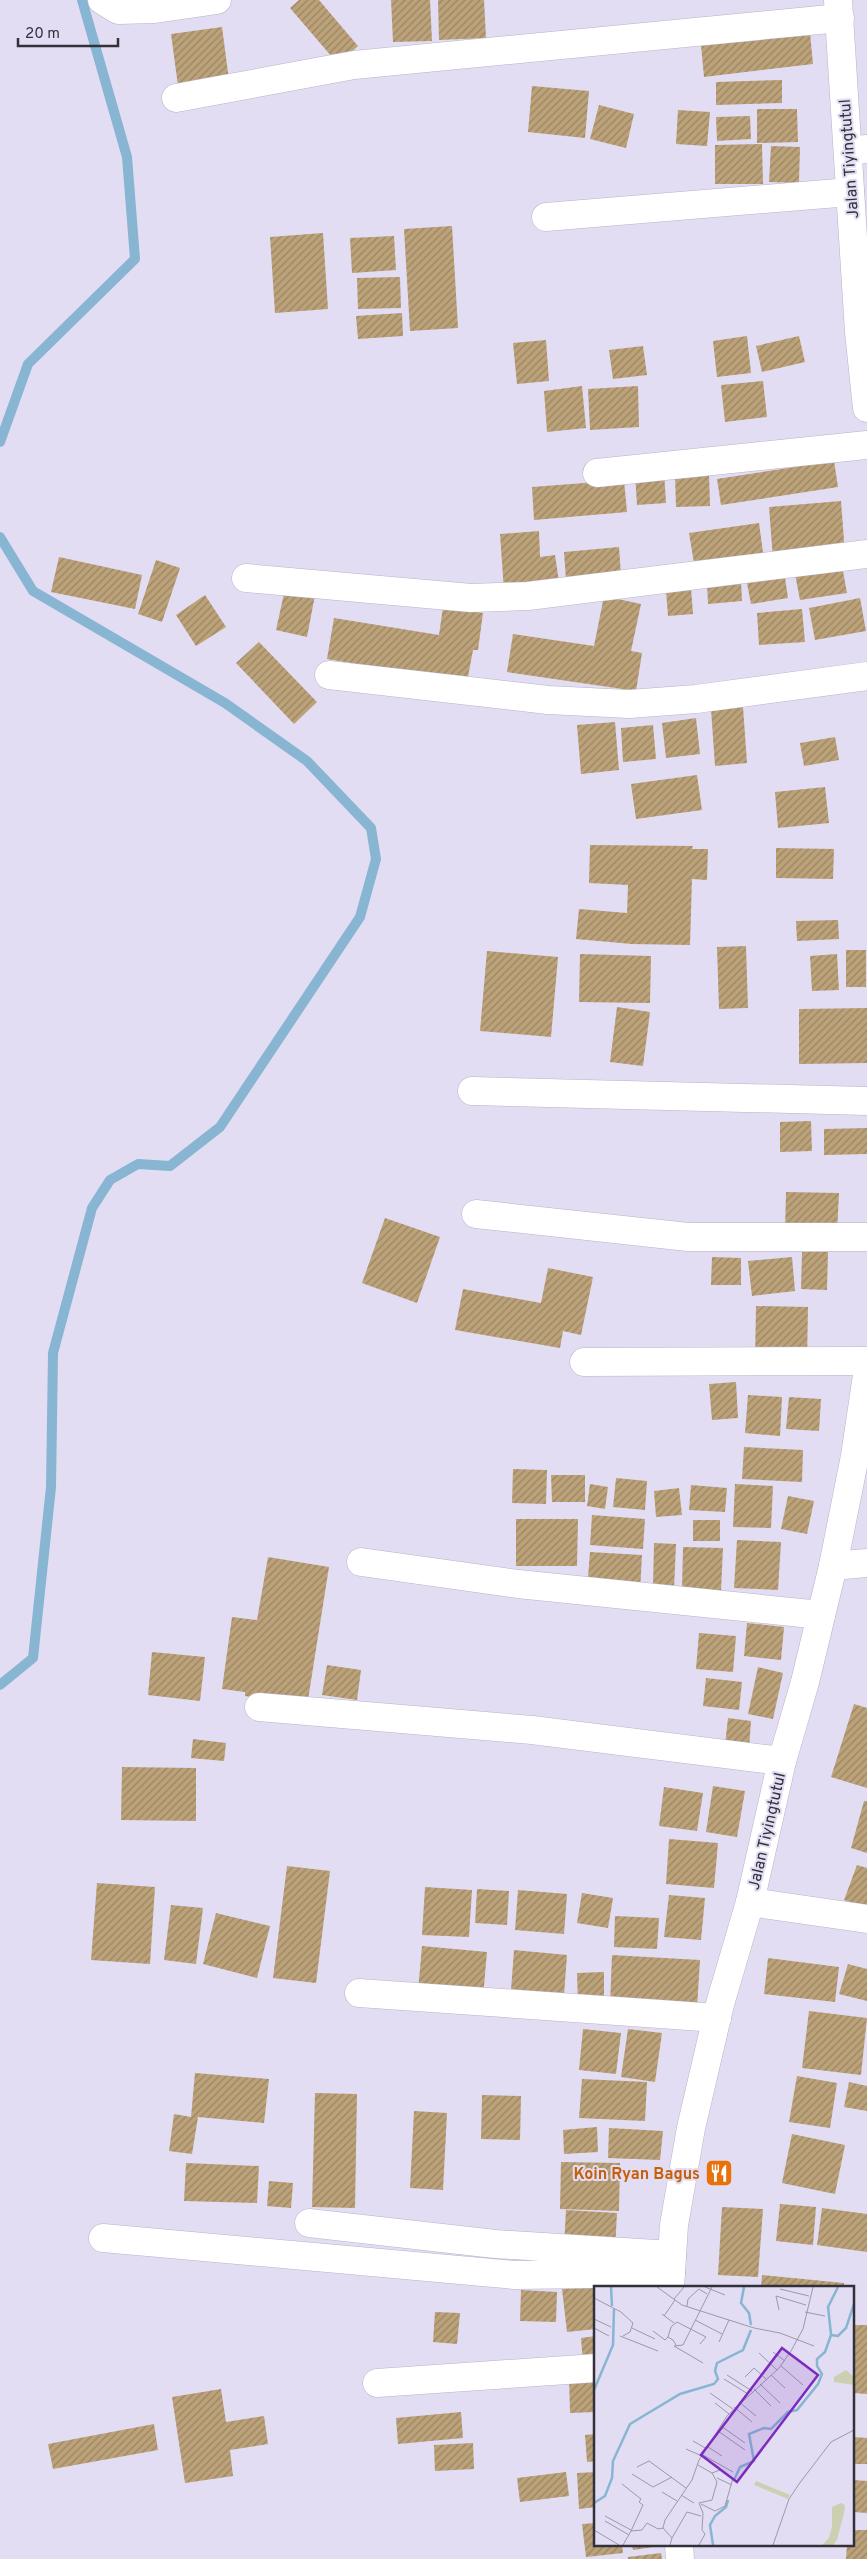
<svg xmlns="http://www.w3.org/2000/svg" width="867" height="2559" viewBox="0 0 867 2559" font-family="Overpass,sans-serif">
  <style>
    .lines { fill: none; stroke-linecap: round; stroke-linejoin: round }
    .stream { stroke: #87b5d2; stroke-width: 10 }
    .building { fill: url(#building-hatch) }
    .street-casing { stroke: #b8b2c8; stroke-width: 29 }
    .secondary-casing { stroke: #b8b2c8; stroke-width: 29 }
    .street { stroke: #fff; stroke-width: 28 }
    .secondary { stroke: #fff; stroke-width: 28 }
    .labels { text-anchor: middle; stroke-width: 4; stroke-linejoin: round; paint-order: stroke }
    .street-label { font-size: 16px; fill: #323039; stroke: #e3ddf4 }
    .food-label { font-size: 16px; font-weight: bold; fill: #c56008; stroke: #e3ddf4; text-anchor: end }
    .inset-river { fill: none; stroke: #87b5d2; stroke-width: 2.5 }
    .inset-road { fill: none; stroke: #9c98a9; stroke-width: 1 }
    .view { fill: #7b2cbf; fill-opacity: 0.15; stroke: #7b2cbf; stroke-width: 2.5 }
    .inset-edge { fill: none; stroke: #323039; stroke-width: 2.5 }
  </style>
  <defs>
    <pattern id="building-hatch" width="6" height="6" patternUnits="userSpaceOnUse" patternTransform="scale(1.25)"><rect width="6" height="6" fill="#bca279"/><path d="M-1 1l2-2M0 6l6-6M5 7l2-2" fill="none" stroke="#998464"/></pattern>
  </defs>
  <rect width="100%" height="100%" fill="#e3ddf4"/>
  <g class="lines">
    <!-- stream -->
    <path class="stream" d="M 0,442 L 28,364 L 135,259 L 127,157 L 82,0
      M 0,537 L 33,591 L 225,703 L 307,761 L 371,828 L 376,859 L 360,917 L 220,1127 L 170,1166 L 138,1164 L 110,1180 L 92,1208 L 53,1353 L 51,1487 L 33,1658 L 0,1685"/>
  </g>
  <!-- building -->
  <path class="building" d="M 299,0 L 319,0 L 358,46 L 338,64 L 290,8 Z
    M 391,0 L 430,0 L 432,41 L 393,42 Z
    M 438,0 L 484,0 L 486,38 L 439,40 Z
    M 809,22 L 813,64 L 704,77 L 700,35 Z
    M 222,27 L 229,80 L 178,86 L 171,34 Z
    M 782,80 L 782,103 L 716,105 L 716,82 Z
    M 532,86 L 589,91 L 585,138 L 528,132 Z
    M 599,105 L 634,114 L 626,148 L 590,139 Z
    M 757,109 L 797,109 L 798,142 L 757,143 Z
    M 678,110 L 710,112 L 707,146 L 676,144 Z
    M 750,116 L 751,139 L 717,141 L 716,117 Z
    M 762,144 L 763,184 L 715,184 L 715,145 Z
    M 771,146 L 800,147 L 799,183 L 769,182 Z
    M 452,226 L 458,328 L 410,331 L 404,229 Z
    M 323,233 L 328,309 L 275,313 L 270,237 Z
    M 394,236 L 396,270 L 352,273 L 350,238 Z
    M 400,277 L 401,308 L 358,309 L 357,278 Z
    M 402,313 L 403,336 L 358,339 L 356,316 Z
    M 747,336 L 751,373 L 717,377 L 713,341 Z
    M 799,336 L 805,362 L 762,372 L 756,346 Z
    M 546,340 L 549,381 L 517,384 L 513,343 Z
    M 643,346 L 647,375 L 613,379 L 609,350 Z
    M 763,381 L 767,417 L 725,422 L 721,385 Z
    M 582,386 L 586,428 L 547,432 L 544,391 Z
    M 638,386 L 639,427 L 590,430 L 588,389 Z
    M 834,461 L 838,487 L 721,505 L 717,479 Z
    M 664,472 L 666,503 L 637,505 L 635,474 Z
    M 709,473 L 710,506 L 676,507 L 675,474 Z
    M 624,480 L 627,512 L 534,520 L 532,487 Z
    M 841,501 L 845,553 L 773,559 L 769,507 Z
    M 759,523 L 764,560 L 695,569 L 689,533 Z
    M 539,531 L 540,557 L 555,555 L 559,582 L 504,591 L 500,534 Z
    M 619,547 L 621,575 L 566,580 L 564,552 Z
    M 59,557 L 142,575 L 135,609 L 51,592 Z
    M 156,560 L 180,568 L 162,622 L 138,614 Z
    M 842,566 L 847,593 L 800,600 L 795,574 Z
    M 784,571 L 788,598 L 751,604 L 746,578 Z
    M 741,581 L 742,601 L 708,604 L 707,583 Z
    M 691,588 L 693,614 L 668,616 L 666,590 Z
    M 285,589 L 315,595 L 307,637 L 276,630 Z
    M 205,595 L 226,627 L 196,646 L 176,615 Z
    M 604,596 L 641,604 L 631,651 L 642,653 L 636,691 L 507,672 L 513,634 L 594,646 Z
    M 860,598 L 866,631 L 815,640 L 809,608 Z
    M 443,607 L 483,613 L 478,650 L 473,650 L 467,682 L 327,659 L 334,618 L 439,635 Z
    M 802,609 L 805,642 L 759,645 L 757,613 Z
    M 259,642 L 317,702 L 294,724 L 236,663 Z
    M 743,707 L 747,763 L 715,766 L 711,709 Z
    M 696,718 L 700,754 L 666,758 L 662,723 Z
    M 615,722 L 619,770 L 581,774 L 577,725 Z
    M 653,725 L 656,759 L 623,762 L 621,728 Z
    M 835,737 L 839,760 L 804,766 L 800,743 Z
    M 697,775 L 702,810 L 636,819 L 631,784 Z
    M 825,787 L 829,823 L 778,828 L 775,792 Z
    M 590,845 L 693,846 L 692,849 L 708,849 L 707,880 L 692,879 L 690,945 L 632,944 L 576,939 L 579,909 L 627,913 L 628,885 L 589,883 Z
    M 776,848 L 834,849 L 833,879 L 776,878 Z
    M 838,920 L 839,939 L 797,941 L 796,921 Z
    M 746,946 L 748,1008 L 719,1009 L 717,947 Z
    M 846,950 L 866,950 L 866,987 L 846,987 Z
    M 487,951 L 558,957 L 551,1037 L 480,1031 Z
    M 580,954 L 651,956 L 650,1003 L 579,1002 Z
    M 837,954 L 839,990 L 812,991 L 810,956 Z
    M 617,1007 L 650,1012 L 643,1066 L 610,1062 Z
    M 867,1008 L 867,1063 L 799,1064 L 799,1009 Z
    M 811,1121 L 812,1151 L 780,1152 L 780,1122 Z
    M 867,1128 L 867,1154 L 824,1155 L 824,1129 Z
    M 786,1192 L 839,1193 L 837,1232 L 785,1230 Z
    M 385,1218 L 440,1237 L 417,1303 L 362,1283 Z
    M 802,1252 L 828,1252 L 827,1290 L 801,1289 Z
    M 712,1257 L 741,1258 L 741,1285 L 711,1285 Z
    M 792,1257 L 795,1291 L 752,1296 L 748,1261 Z
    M 548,1268 L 593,1277 L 581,1335 L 563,1331 L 560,1348 L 455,1330 L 463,1289 L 541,1303 Z
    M 756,1306 L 808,1307 L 807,1361 L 755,1360 Z
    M 736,1382 L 738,1418 L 712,1420 L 709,1384 Z
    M 748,1395 L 782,1397 L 780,1436 L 745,1433 Z
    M 789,1397 L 821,1399 L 819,1431 L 786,1429 Z
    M 744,1447 L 803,1450 L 802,1482 L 742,1479 Z
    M 513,1469 L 547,1470 L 546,1504 L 512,1503 Z
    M 551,1475 L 585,1475 L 585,1502 L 552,1502 Z
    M 616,1478 L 647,1481 L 645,1510 L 613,1507 Z
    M 590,1484 L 608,1487 L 605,1509 L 587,1506 Z
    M 735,1484 L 773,1486 L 771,1528 L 733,1527 Z
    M 691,1485 L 727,1488 L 725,1512 L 689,1510 Z
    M 679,1488 L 682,1515 L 656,1517 L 654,1491 Z
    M 788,1496 L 814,1501 L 807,1534 L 781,1529 Z
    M 592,1515 L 645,1519 L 643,1549 L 590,1545 Z
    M 516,1519 L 578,1519 L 577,1566 L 516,1566 Z
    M 693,1520 L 720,1520 L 720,1541 L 693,1541 Z
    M 737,1540 L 781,1542 L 778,1590 L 734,1588 Z
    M 654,1543 L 676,1544 L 674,1589 L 653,1588 Z
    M 683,1547 L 723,1548 L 721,1591 L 682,1590 Z
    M 590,1552 L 642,1555 L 640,1592 L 587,1589 Z
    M 268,1557 L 329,1567 L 307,1706 L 245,1696 L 245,1692 L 222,1689 L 232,1617 L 257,1620 Z
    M 747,1623 L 784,1627 L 781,1660 L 744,1656 Z
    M 699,1633 L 736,1636 L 733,1672 L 696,1669 Z
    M 152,1652 L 205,1657 L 200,1701 L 148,1695 Z
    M 327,1665 L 361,1670 L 357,1700 L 322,1695 Z
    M 758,1667 L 783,1673 L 773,1719 L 748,1714 Z
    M 706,1678 L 742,1682 L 739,1710 L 703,1706 Z
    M 854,1704 L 867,1708 L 867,1788 L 831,1777 Z
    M 728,1718 L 751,1721 L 749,1748 L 725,1745 Z
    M 193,1739 L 226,1743 L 224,1761 L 191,1758 Z
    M 122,1767 L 196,1768 L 196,1821 L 121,1820 Z
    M 713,1786 L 745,1791 L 737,1837 L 706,1832 Z
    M 664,1787 L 703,1793 L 697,1831 L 659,1826 Z
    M 864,1801 L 867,1801 L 867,1853 L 851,1848 Z
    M 669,1839 L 718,1843 L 714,1888 L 666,1884 Z
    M 857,1865 L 867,1868 L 867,1908 L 844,1900 Z
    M 287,1866 L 330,1871 L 316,1983 L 273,1978 Z
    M 97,1883 L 155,1887 L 150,1964 L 91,1960 Z
    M 425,1887 L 472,1890 L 469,1937 L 422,1935 Z
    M 477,1889 L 509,1891 L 507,1925 L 475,1923 Z
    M 518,1890 L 567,1894 L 564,1934 L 515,1930 Z
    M 582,1893 L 613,1898 L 608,1928 L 577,1923 Z
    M 669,1895 L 705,1898 L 701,1940 L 664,1937 Z
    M 171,1905 L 203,1908 L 196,1964 L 164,1960 Z
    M 216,1913 L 270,1926 L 257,1978 L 203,1964 Z
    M 615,1916 L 659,1918 L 657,1949 L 614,1947 Z
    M 422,1946 L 487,1952 L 483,1997 L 418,1991 Z
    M 514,1950 L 567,1955 L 564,1995 L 511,1990 Z
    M 612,1955 L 700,1960 L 697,2008 L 610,2004 Z
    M 768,1958 L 839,1967 L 835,2002 L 764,1994 Z
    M 848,1964 L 867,1969 L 867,2001 L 839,1994 Z
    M 604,1972 L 604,2004 L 578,2004 L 577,1973 Z
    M 809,2011 L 867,2018 L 861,2075 L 802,2068 Z
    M 583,2029 L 621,2033 L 616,2074 L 579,2070 Z
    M 628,2029 L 662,2033 L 655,2082 L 621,2077 Z
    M 195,2073 L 269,2079 L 264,2123 L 198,2117 L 192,2154 L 169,2151 L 174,2114 L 191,2117 Z
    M 797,2076 L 837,2083 L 830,2128 L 789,2122 Z
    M 582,2079 L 647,2082 L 645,2121 L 579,2118 Z
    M 849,2082 L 867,2086 L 867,2111 L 844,2107 Z
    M 315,2093 L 357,2094 L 355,2208 L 312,2207 Z
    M 482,2095 L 521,2096 L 520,2140 L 481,2139 Z
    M 414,2111 L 447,2113 L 443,2190 L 410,2188 Z
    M 597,2127 L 598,2152 L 564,2154 L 563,2130 Z
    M 609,2128 L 663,2131 L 660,2160 L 608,2158 Z
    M 792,2134 L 845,2145 L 835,2194 L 782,2183 Z
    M 561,2162 L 620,2163 L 619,2211 L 560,2209 Z
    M 186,2163 L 259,2166 L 257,2203 L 184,2201 Z
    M 269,2181 L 293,2183 L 291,2208 L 267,2206 Z
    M 780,2204 L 816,2207 L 813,2245 L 776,2241 Z
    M 722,2207 L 763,2209 L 758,2277 L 718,2275 Z
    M 822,2208 L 867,2214 L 867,2252 L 817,2245 Z
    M 566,2210 L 617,2213 L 615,2249 L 564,2247 Z
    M 762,2275 L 844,2283 L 844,2288 L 761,2288 Z
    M 615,2283 L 615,2288 L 596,2288 L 596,2329 L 567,2332 L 562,2289 Z
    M 521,2290 L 557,2292 L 556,2322 L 520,2321 Z
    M 435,2312 L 460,2313 L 457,2344 L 433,2342 Z
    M 853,2325 L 867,2325 L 867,2394 L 853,2393 Z
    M 596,2336 L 596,2362 L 583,2363 L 581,2338 Z
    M 596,2375 L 596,2412 L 570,2413 L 569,2376 Z
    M 221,2389 L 226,2422 L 264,2416 L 268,2444 L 230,2450 L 233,2476 L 185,2483 L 172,2397 Z
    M 461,2412 L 463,2438 L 398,2444 L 396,2418 Z
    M 154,2424 L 158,2450 L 53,2469 L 48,2444 Z
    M 596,2434 L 596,2461 L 587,2462 L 585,2435 Z
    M 853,2437 L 867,2438 L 867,2464 L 853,2464 Z
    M 473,2443 L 474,2469 L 435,2471 L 434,2445 Z
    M 566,2472 L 569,2496 L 520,2502 L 517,2478 Z
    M 596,2472 L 596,2507 L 579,2509 L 577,2473 Z
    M 853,2480 L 867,2481 L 867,2513 L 853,2512 Z
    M 596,2523 L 596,2545 L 622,2545 L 623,2553 L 586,2557 L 582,2524 Z
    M 853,2530 L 867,2530 L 867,2559 L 846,2559 L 847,2545 L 853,2545 Z
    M 632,2545 L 660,2545 L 660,2546 L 633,2550 Z
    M 661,2553 L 662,2559 L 628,2559 L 628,2557 Z"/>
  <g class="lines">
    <!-- street casing -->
    <g class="street-casing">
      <path id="street" d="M 102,0 L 118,10 L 155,9 L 217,0
        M 176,98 L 354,65 L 840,18
        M 848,151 L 867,149
        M 546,217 L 850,192
        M 597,473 L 867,445
        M 246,578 L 471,598 L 528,596 L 867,554
        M 329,675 L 548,700 L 629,704 L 696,699 L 867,676
        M 472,1091 L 867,1101
        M 476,1214 L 688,1237 L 867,1237
        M 584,1362 L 867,1361
        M 361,1562 L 518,1584 L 821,1615
        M 833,1566 L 867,1563
        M 259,1707 L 532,1730 L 782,1761
        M 750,1902 L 867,1919
        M 359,1993 L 717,2018
        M 309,2223 L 495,2244 L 672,2255
        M 103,2238 L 515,2275 L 671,2273
        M 377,2383 L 596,2368"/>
    </g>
    <!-- secondary casing -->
    <g class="secondary-casing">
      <path id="secondary" d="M 838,0 L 859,332 L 867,408
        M 670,2288 L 674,2225 L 691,2128 L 720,2004 L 750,1902 L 782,1761 L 805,1682 L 833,1566 L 855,1456 L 867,1375
        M 679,2545 L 680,2559"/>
    </g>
    <!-- street -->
    <use href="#street" class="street"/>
    <!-- secondary -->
    <use href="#secondary" class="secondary"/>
  </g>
  <!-- icons -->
  <defs>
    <g id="restaurant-square" transform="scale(1.4375)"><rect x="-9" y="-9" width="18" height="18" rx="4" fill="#e8710a" stroke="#e3ddf4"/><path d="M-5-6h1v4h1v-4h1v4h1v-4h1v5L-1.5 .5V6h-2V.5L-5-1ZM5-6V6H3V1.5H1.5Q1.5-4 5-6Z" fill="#fff"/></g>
  </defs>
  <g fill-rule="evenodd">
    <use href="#restaurant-square" x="719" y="2173"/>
  </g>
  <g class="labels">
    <!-- street labels -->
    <g class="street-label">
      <text transform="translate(848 159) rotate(-94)" y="6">Jalan Tiyingtutul</text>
      <text transform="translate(766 1831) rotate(-77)" y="6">Jalan Tiyingtutul</text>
    </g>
    <!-- food labels -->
    <g class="food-label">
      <text x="700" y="2179">Koin Ryan Bagus</text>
    </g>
  </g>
  <!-- overview -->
  <g transform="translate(594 2286)">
    <rect width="260" height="260" fill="#e3ddf4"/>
    <path d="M 252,84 L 260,91 L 260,99 L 240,96 L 240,91 ZM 162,195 L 196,209 L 194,213 L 160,199 ZM 247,217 L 251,219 L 250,227 L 243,254 L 239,259 L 228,259 L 235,252 L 238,241 L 238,221 Z" fill="#cdcfb0"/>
    <path class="inset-river" d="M 17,1 L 18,20M 150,1 L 147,17 L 155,27 L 157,39M 237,48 L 234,21 L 244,1M 0,104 L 19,59 L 20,23M 140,194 L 146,181 L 160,175 L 155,148 L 170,142 L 177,143 L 194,126 L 203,124 L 224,98 L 228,88 L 223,80 L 223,73 L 231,66 L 237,49 L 244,50 L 252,42 L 260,18M 0,217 L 11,210 L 18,192 L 19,175 L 36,138 L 86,108 L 120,98 L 124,93 L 121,85 L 123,77 L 149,64 L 157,44M 119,259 L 116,239 L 121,230 L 132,221 L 134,214"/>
    <path class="inset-road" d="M 63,1 L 88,19 L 160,42 L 186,47 L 220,60M 111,1 L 131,9M 186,3 L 215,10M 0,12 L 27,26 L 39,37 L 36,46 L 29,50M 80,13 L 90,1M 93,20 L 94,13 L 105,3 L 113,8M 185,24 L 182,10 L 212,19M 211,26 L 231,30M 68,28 L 80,37M 70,30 L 81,14M 0,33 L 17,41M 101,34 L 128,48M 0,42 L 15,50M 38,42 L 61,53M 59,45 L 71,54 L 74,51 L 79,54 L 82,59M 26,50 L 64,65M 74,51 L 77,41 L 83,36 L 112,51 L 106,58M 125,56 L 135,34M 80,60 L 89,59 L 118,1M 80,60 L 109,77M 179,66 L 191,75M 165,67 L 183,84M 187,80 L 209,99M 133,89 L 158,105M 177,89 L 191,102M 151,91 L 160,82 L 172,93M 130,93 L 154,108M 166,98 L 186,117M 160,103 L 177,120M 116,107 L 139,123M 145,116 L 162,130M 121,117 L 135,128M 140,121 L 158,136M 127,140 L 151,157M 124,145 L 151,164M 99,155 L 113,163M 114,161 L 128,170M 92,163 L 108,170M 109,169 L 139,186M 104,179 L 118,187 L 123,196 L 118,214 L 105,217 L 109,227 L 108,244 L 111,248 L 105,259M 43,181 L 55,175 L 92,202M 38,188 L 59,201 L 78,191M 123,192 L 138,199M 28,198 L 47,213 L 45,216 L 49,219 L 37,245M 68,206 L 83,215M 87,209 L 100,217M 107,218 L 121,225 L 131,220 L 139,192 L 126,184 L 118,187M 11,230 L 37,244M 11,235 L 35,249M 0,244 L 25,259M 78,252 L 93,226 L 107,230M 29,259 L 37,245 L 48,244 L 53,237 L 64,243 L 69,242M 76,259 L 78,252 L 69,242 L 71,234 L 98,194 L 105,174 L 133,130 L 185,82 L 197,65 L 209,43 L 219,1M 179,259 L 195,213 L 205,198 L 237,156 L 260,144"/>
    <path class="view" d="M 188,62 L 224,89 L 143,196 L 107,169 Z"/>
    <rect width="260" height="260" class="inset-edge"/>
  </g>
  <!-- scale -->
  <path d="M18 38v8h100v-8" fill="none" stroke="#323039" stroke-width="2.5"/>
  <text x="25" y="38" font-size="15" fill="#323039" stroke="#e3ddf4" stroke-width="4" paint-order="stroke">20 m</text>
</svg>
